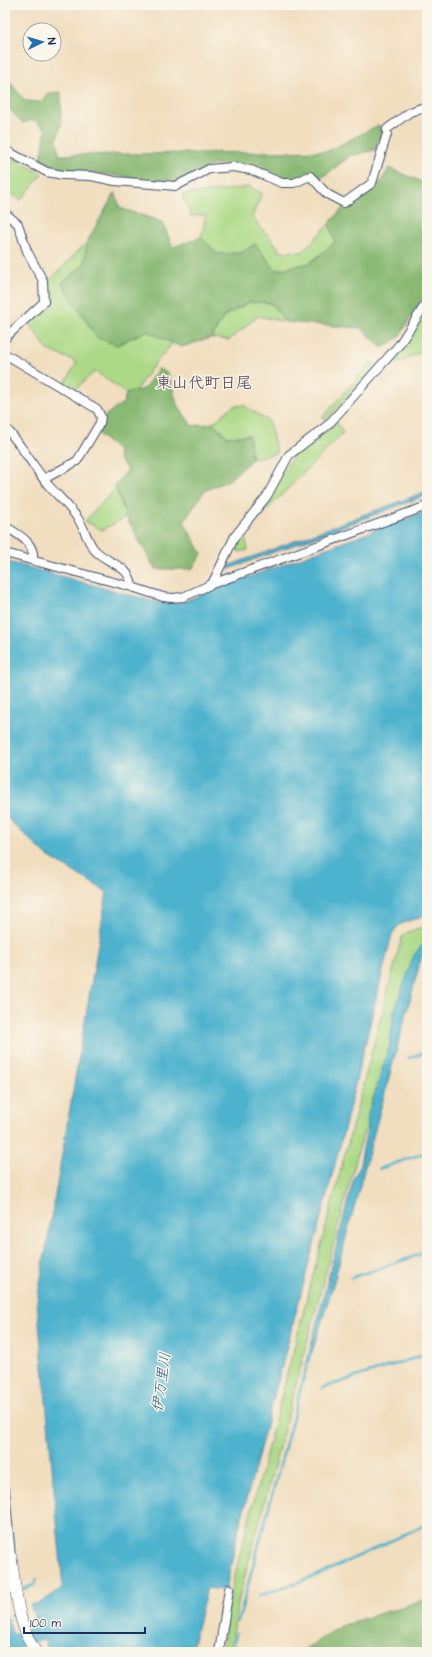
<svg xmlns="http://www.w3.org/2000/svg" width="432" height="1657" viewBox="0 0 432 1657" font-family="'Architects Daughter','Klee One',sans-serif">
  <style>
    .green { fill: #acd986; stroke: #648472 }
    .forest { fill: #89b973; stroke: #527468 }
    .water { fill: #4eb2cd; stroke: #347096 }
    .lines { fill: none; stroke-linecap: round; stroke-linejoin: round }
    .stream { stroke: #4eb2cd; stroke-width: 2.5 }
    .river { stroke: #4eb2cd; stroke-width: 15 }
    .street-casing { stroke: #3b496d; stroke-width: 10 }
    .secondary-casing { stroke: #3b496d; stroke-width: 12 }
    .street { stroke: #fff; stroke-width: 8 }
    .secondary { stroke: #fff; stroke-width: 11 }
    .labels { text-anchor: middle; stroke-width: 3; stroke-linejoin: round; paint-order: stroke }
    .water-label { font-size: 15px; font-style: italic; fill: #2d5d85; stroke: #fbf7ec }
    .quarter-label { font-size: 16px; font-weight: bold; fill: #615466; stroke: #fbf7ec }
  </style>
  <rect width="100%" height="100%" fill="#fbf7ec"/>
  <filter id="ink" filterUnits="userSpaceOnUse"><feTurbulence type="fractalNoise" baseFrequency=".025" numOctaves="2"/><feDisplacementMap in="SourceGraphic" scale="8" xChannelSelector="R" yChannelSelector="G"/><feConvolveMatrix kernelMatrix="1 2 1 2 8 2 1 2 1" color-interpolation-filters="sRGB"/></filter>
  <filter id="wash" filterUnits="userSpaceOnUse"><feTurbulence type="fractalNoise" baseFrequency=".012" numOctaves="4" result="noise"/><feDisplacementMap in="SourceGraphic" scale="16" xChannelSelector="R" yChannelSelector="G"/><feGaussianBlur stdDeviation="0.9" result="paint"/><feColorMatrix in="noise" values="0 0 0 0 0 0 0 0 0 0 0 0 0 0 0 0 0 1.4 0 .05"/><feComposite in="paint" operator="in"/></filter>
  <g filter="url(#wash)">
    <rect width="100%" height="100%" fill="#f1debf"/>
    <!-- green -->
    <path class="green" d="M 5,153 L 42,174 L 21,200 L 5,190 Z
      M 250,187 L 262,193 L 252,217 L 278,247 L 278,251 L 302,252 L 329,224 L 336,242 L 310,263 L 276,270 L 255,244 L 241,253 L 218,254 L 201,237 L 206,215 L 191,216 L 182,195 Z
      M 87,242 L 84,265 L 117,345 L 146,331 L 173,343 L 156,362 L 135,391 L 126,393 L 95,371 L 74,391 L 64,385 L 77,362 L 48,350 L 27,321 L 47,303 L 47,283 Z
      M 250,302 L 271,303 L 286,322 L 258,316 L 229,340 L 212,338 L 224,316 Z
      M 427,307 L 427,349 L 399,363 L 389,361 Z
      M 371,362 L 377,365 L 327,419 L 322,418 Z
      M 244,405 L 269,422 L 277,453 L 252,459 L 249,435 L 228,437 L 213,423 L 233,406 Z
      M 336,421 L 343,433 L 244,533 L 248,550 L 239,552 L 235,544 L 240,534 L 294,455 L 329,429 Z
      M 116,488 L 126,517 L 102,530 L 85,521 Z
      M 427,925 L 427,943 L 422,945 L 394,1012 L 390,1045 L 368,1114 L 367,1128 L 364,1131 L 352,1174 L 239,1598 L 230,1652 L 222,1652 L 230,1594 L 246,1531 L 402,937 L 408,932 Z"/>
    <!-- forest -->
    <path class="forest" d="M 5,76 L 25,101 L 41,102 L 49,93 L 61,92 L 61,126 L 57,138 L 59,155 L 328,151 L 379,125 L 381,134 L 375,150 L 350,156 L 319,180 L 310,172 L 292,181 L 280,180 L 249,167 L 215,164 L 174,183 L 48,167 L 41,160 L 46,129 L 34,120 L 22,123 L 8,107 L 5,105 Z
      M 389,168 L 427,184 L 427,291 L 399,337 L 382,348 L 361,328 L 286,322 L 271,303 L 250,302 L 224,316 L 211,338 L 181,347 L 146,331 L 117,345 L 97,338 L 62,283 L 84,265 L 87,242 L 115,192 L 120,208 L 162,222 L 173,247 L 201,237 L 218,254 L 241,253 L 255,244 L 276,270 L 310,263 L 335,242 L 329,224 L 348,202 L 380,183 Z
      M 158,369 L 168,373 L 177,404 L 192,426 L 213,423 L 228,437 L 249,435 L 252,459 L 229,480 L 204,491 L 184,522 L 202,554 L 192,569 L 155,569 L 126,517 L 116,488 L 114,486 L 128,470 L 119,459 L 118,451 L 98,434 L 106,415 L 124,402 L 126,393 L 144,389 Z
      M 427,1599 L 427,1652 L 300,1652 L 343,1625 Z"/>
    <!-- water -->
    <path class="water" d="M 427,491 L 427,495 L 229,569 L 228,566 Z
      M 427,511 L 427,914 L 399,925 L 392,934 L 344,1130 L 237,1536 L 226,1590 L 207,1588 L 191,1652 L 49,1652 L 30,1605 L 40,1603 L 63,1588 L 37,1301 L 107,892 L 46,855 L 5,816 L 5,561 L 163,604 L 179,603 Z
      M 427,943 L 427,950 L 422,955 L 334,1282 L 312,1353 L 309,1353 L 354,1177 L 359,1169 L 367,1128 L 368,1114 L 390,1045 L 394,1012 L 414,955 L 422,945 Z
      M 5,1612 L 13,1635 L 17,1634 L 23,1645 L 18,1652 L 5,1652 Z"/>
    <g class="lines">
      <!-- stream -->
      <path class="stream" d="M 409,1058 L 427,1052
        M 379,1169 L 427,1152
        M 351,1278 L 427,1252
        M 322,1388 L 427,1354
        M 24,1589 L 34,1585 L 37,1579
        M 5,1592 L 7,1591
        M 259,1596 L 318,1575 L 427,1524
        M 5,1622 L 10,1619
        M 238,1622 L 311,1350
        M 233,1652 L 236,1633"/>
      <!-- river -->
      <path class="river" d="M 5,1644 L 59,1627"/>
    </g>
  </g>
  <g filter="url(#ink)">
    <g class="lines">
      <!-- street casing -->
      <g class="street-casing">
        <path id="street" d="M 5,150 L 47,172 L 63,175 L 91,176 L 115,181 L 176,186 L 209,169 L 233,167 L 251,170 L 282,183 L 294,183 L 310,176 L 327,194 L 344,203 L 372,183 L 387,134 L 387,129 L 410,112 L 427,106
          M 5,213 L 18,224 L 27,251 L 43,281 L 44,302 L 6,337 L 5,339
          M 5,354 L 97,409 L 101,417 L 100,423 L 77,461 L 44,479
          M 5,427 C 22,445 33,467 49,486 C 58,496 68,505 76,516 C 84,526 86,538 93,548 C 105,564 131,564 132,587
          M 5,526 C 18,535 35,542 33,559
          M 5,553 L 132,587 L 163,597 L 172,598 L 183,597 L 212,584 L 235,536 L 267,496 L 289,455 L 328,425 L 399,345 L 427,302
          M 212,584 L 427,506
          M 5,1490 L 11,1557
          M 219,1652 L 229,1589"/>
      </g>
      <!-- secondary casing -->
      <g class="secondary-casing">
        <path id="secondary" d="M 11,1557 C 16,1588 17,1625 36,1652"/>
      </g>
      <!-- street -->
      <use href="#street" class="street"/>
      <!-- secondary -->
      <use href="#secondary" class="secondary"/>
    </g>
  </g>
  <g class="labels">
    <!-- water labels -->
    <g class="water-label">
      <text transform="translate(161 1382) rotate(-82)" y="5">伊万里川</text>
    </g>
    <!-- quarter labels -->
    <g class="quarter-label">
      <text x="204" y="388">東山代町日尾</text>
    </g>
  </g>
  <!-- margin -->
  <rect width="432" height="1657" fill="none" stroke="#fbf7ec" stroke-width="20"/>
  <!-- north arrow -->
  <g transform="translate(42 42) rotate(85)"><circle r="19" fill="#fbf7ec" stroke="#a1a7b3"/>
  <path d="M0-3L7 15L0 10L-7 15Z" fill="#1f6fb2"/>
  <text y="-6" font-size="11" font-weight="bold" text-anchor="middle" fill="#1b2f5e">N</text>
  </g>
  <!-- scale -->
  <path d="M24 1627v6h121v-6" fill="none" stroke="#1b2f5e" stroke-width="2"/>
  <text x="30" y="1627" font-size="12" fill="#1b2f5e" stroke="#fbf7ec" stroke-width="3" paint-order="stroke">100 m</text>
</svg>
